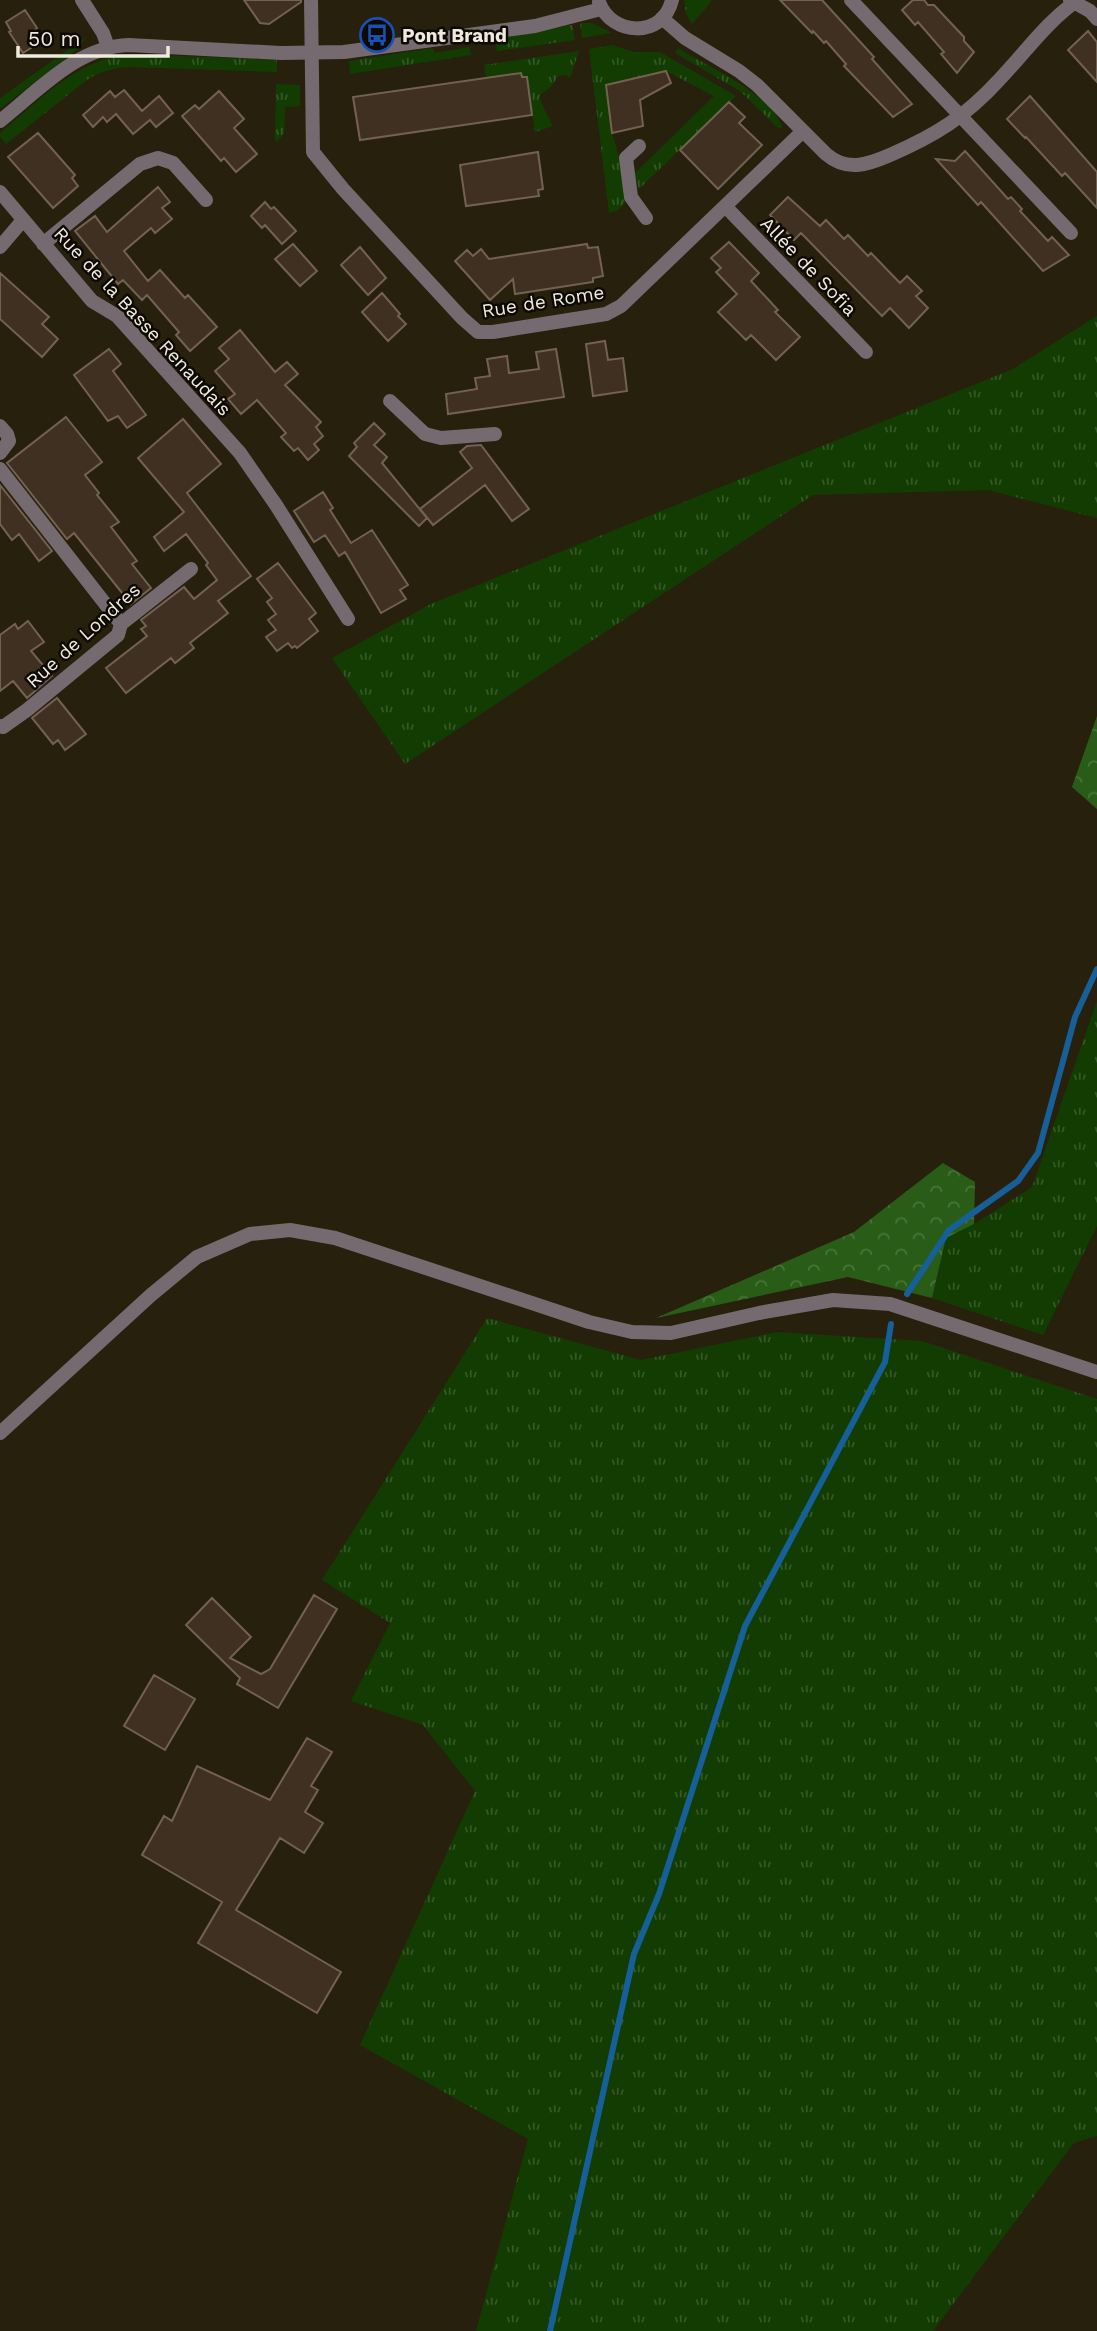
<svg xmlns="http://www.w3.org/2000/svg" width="1097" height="2331" viewBox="0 0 1097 2331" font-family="'Work Sans',sans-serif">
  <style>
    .grass { fill: url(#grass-tufts) }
    .forest { fill: url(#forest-crowns) }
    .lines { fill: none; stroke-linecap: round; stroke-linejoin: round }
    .stream { stroke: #165f98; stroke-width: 6 }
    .building { fill: #403022; stroke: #736151; stroke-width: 2 }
    .minor { stroke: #756a6f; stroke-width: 14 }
    .tertiary { stroke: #756a6f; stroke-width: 14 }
    .labels { text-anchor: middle; stroke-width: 5; stroke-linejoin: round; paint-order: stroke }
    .poi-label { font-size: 19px; font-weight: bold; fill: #efeade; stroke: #0d0a04; text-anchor: start }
    .street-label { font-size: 19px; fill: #efeade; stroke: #0d0a04 }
  </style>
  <defs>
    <pattern id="grass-tufts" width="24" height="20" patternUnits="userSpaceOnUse" patternTransform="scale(1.75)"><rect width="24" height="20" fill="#123c01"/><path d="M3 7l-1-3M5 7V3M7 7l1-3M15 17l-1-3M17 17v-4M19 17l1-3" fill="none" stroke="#355826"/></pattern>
    <pattern id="forest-crowns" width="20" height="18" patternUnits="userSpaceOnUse" patternTransform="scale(1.75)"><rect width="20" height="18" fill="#295d17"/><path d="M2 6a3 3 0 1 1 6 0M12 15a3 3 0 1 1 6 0" fill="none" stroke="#487438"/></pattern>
  </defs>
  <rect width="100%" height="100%" fill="#27200d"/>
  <!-- grass -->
  <path class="grass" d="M 684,0 L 711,0 L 711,2 L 692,24 L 686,13 Z
    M 580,23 L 592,23 L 612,33 L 582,38 Z
    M 572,25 L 575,40 L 497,51 L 496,44 L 499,43 L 498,38 Z
    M 86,37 L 79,48 L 0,109 L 0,98 Z
    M 612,45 L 634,52 L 660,52 L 736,96 L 639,189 L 634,174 L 714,96 L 666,71 L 607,85 L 612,133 L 631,197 L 618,210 L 609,213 L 589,49 Z
    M 469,47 L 471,55 L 350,74 L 349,61 L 433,48 L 435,53 Z
    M 678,48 C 706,66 773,94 782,128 L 778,128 L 740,91 L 675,53 Z
    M 579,51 L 570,78 L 566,75 L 558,76 L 552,86 L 540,95 C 539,100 550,120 553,126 L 535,132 L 526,77 L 522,77 L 521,73 L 486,78 L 484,65 Z
    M 134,54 L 277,60 L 277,72 L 131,67 C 114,67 97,72 83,83 L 6,144 L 0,137 L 0,133 C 40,100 80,56 134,54 Z
    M 276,84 L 300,85 L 300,106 L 285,107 L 284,133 L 277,142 L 275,140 Z
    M 1097,316 L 1097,518 L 988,490 L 813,495 L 405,764 L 332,658 L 431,604 L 1013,369 Z
    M 1097,1001 L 1097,1226 L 1043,1335 L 932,1298 L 946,1238 L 974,1224 L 1032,1187 Z
    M 487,1318 L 641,1360 L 777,1332 L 922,1341 L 1097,1399 L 1097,2136 L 1074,2143 L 933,2331 L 476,2331 L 528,2139 L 360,2045 L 475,1791 L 423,1725 L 351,1701 L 390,1623 L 322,1580 Z"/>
  <!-- forest -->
  <path class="forest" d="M 1097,716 L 1097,809 L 1072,787 Z
    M 943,1163 L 975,1182 L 974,1224 L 946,1238 L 932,1298 L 848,1277 L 656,1318 L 854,1232 Z"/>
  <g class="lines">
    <!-- stream -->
    <path class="stream" d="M 907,1294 L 949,1230 L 1018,1181 L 1038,1153 L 1075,1017 L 1097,969
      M 550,2331 L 634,1954 L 659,1894 L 745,1626 L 885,1362 L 891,1324"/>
  </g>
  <!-- building -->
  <path class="building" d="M 244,0 L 301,0 L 301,2 L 269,24 L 260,23 Z
    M 780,0 L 822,0 L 874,57 L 872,59 L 912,104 L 893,117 L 844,66 L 846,64 L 826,41 L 824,43 L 813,31 L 812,33 Z
    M 913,0 L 924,0 L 928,5 L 934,5 L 964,37 L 964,41 L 974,52 L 957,73 L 941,54 L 944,52 L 918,22 L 915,25 L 902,10 Z
    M 25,10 L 37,28 L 35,30 L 42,41 L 23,53 L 9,32 L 11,31 L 6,22 Z
    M 1088,31 L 1097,42 L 1097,82 L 1068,50 Z
    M 666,71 L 671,83 L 640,100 L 643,126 L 612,133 L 606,85 Z
    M 521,73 L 522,77 L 527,77 L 532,115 L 360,140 L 353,97 Z
    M 124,90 L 142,111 L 159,96 L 173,113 L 156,127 L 150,120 L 133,134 L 116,114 L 107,122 L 103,117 L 93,127 L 83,115 L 110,91 L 115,97 Z
    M 219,91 L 244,119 L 234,128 L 257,154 L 236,172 L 224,158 L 221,161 L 182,116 L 195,105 L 199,109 Z
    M 1030,96 L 1097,172 L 1097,208 L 1065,173 L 1062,176 L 1026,137 L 1025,138 L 1007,119 Z
    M 729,102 L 745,117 L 739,123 L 762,145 L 718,189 L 680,150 Z
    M 38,133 L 75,175 L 72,178 L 78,186 L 53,208 L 8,157 Z
    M 965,151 L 1008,199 L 1011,197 L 1022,209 L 1020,211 L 1048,241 L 1052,237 L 1069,255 L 1043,271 L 981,202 L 978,205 L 936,159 L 955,161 Z
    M 538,152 L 543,189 L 538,190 L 539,196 L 466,206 L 460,165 Z
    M 158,187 L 170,202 L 162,208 L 172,219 L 155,233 L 151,228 L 124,251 L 148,281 L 160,270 L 185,298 L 188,295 L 217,327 L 190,351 L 176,335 L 179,332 L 147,295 L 142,300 L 123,280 L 118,284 L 75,231 L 95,216 L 107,232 Z
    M 788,197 L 820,226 L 826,220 L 844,239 L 848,235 L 868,256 L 871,253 L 900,283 L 907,276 L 922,291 L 916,296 L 928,308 L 909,328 L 890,308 L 882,316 L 801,233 L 794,240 L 770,215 Z
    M 265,202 L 271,209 L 274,207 L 296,231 L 282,244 L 265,225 L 262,228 L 251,216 Z
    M 729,242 L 759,273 L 751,281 L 778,310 L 775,312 L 800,337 L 776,360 L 751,335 L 746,340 L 718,312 L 737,294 L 716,272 L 721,268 L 711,258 Z
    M 293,244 L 317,271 L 300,286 L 275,259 Z
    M 587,244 L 588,248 L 598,247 L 603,276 L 593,278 L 593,282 L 515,294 L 513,279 L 490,300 L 455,261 L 467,250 L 473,256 L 481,249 L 489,259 Z
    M 360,247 L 386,278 L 368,295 L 341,265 Z
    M 0,273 L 49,317 L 42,324 L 58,339 L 42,357 L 0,319 Z
    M 382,293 L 400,314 L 398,316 L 406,324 L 388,341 L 362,312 Z
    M 240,330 L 275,372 L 287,362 L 298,374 L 285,385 L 321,422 L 316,427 L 323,436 L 314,444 L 319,450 L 308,460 L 298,448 L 294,451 L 281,437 L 286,433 L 257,400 L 241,414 L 228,399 L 235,394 L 215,371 L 229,359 L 219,348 Z
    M 605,341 L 608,360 L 623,358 L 627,391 L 593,396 L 586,344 Z
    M 109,349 L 121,364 L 113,371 L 146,415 L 127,428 L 118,416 L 108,421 L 74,375 Z
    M 556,349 L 564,397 L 448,414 L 446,394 L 477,389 L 475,378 L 490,376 L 487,359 L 507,356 L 509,373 L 539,369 L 536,352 Z
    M 66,417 L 102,462 L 85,475 L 99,493 L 97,495 L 119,522 L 111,527 L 137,561 L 132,564 L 151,588 L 131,604 L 74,533 L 67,539 L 7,463 Z
    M 183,419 L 221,464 L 187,493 L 251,576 L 218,601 L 228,613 L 190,643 L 194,648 L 175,663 L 171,658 L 126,693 L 106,668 L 147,636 L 141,629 L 146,626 L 141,620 L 184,587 L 194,599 L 217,580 L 206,565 L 208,563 L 186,534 L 164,551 L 154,537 L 184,512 L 138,458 Z
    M 374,423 L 385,434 L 374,445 L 387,457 L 382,463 L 427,518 L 419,526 L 349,456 L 357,447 L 354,443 Z
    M 481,445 L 529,509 L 512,521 L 485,485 L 433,525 L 420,509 L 472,468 L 460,452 L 467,446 Z
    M 0,485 L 52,551 L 39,561 L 19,534 L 12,540 L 0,524 Z
    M 323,492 L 333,508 L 330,510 L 351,543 L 372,530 L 408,585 L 400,590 L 406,599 L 381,613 L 345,552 L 339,556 L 325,535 L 314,542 L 294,511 Z
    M 278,563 L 316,613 L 309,619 L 318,631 L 297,648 L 295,646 L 292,648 L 288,643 L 277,651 L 266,637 L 276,630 L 268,620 L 276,614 L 267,602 L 272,598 L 257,579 Z
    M 28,621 L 44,642 L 31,651 L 52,676 L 27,698 L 13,681 L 0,691 L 0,635 L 15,624 L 18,629 Z
    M 57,698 L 86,734 L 65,750 L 58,740 L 53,744 L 32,718 Z
    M 314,1595 L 337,1609 L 278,1708 L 237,1684 L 240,1678 L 186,1625 L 212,1598 L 251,1637 L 230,1658 L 261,1674 L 270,1669 Z
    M 154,1675 L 195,1699 L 165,1750 L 124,1726 Z
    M 307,1738 L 332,1752 L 311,1786 L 318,1790 L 305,1812 L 323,1823 L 304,1853 L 280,1838 L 236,1910 L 341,1972 L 317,2013 L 198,1943 L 222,1902 L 142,1855 L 164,1816 L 172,1821 L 197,1766 L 270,1800 Z"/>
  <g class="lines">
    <!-- minor -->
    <path class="minor" d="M 82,0 L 103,33 L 108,47
      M 311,0 L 313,152 L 343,189 L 462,318 L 478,332 L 493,332 L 606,314 L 621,306 L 803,131
      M 851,0 L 1071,233
      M 1070,0 L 1090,11 L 1097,19
      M 662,18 L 685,38 L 739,71 L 757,85 L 826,154 C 847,172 867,165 890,155 C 936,135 965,117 999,80 C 1025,53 1047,21 1078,0
      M 639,146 L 626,158 L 631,197 L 646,218
      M 0,192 L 92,301 L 117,316 L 240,453 L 276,505 L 348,619
      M 725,206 L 866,352
      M 43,244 L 140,164 L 158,158 L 173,163 L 206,200
      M 0,247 L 23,220
      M 390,401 L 425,434 L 441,438 L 495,434
      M 0,426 L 7,434 L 9,441 L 0,453
      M 0,469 L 121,624
      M 0,726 L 3,727 L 27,710 L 118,635 L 121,624 L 191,569"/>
    <!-- tertiary -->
    <path class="tertiary" d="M 599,2 C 611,36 663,39 672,0
      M 0,121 C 38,91 78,46 129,45 L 281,53 L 344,52 L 535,26 L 601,9
      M 0,1433 L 151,1295 L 197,1257 L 250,1234 L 290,1230 L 335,1238 L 589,1322 L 632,1332 L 671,1333 L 759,1313 L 833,1300 L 890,1304 L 1097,1372"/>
  </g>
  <!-- icons -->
  <defs>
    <g id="bus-ring" transform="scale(1.75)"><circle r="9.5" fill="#0d0a04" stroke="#1a4fb4" stroke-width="1.5"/><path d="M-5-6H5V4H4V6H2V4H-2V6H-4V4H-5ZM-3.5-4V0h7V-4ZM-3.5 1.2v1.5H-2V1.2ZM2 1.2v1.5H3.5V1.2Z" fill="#1a4fb4"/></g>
  </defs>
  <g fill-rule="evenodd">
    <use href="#bus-ring" x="377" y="35"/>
  </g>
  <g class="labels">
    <!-- poi labels -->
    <g class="poi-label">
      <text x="402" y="42">Pont Brand</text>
    </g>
    <!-- street labels -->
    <g class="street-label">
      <text transform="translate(809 266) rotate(46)" y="7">Allée de Sofia</text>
      <text transform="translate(543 301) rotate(-9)" y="7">Rue de Rome</text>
      <text transform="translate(143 321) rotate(47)" y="7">Rue de la Basse Renaudais</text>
      <text transform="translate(83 635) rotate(-42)" y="7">Rue de Londres</text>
    </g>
  </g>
  <!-- scale -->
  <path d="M18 46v10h150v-10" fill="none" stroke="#efeade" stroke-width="3.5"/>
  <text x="28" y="46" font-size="21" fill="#efeade" stroke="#0d0a04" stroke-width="5" paint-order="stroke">50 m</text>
</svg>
